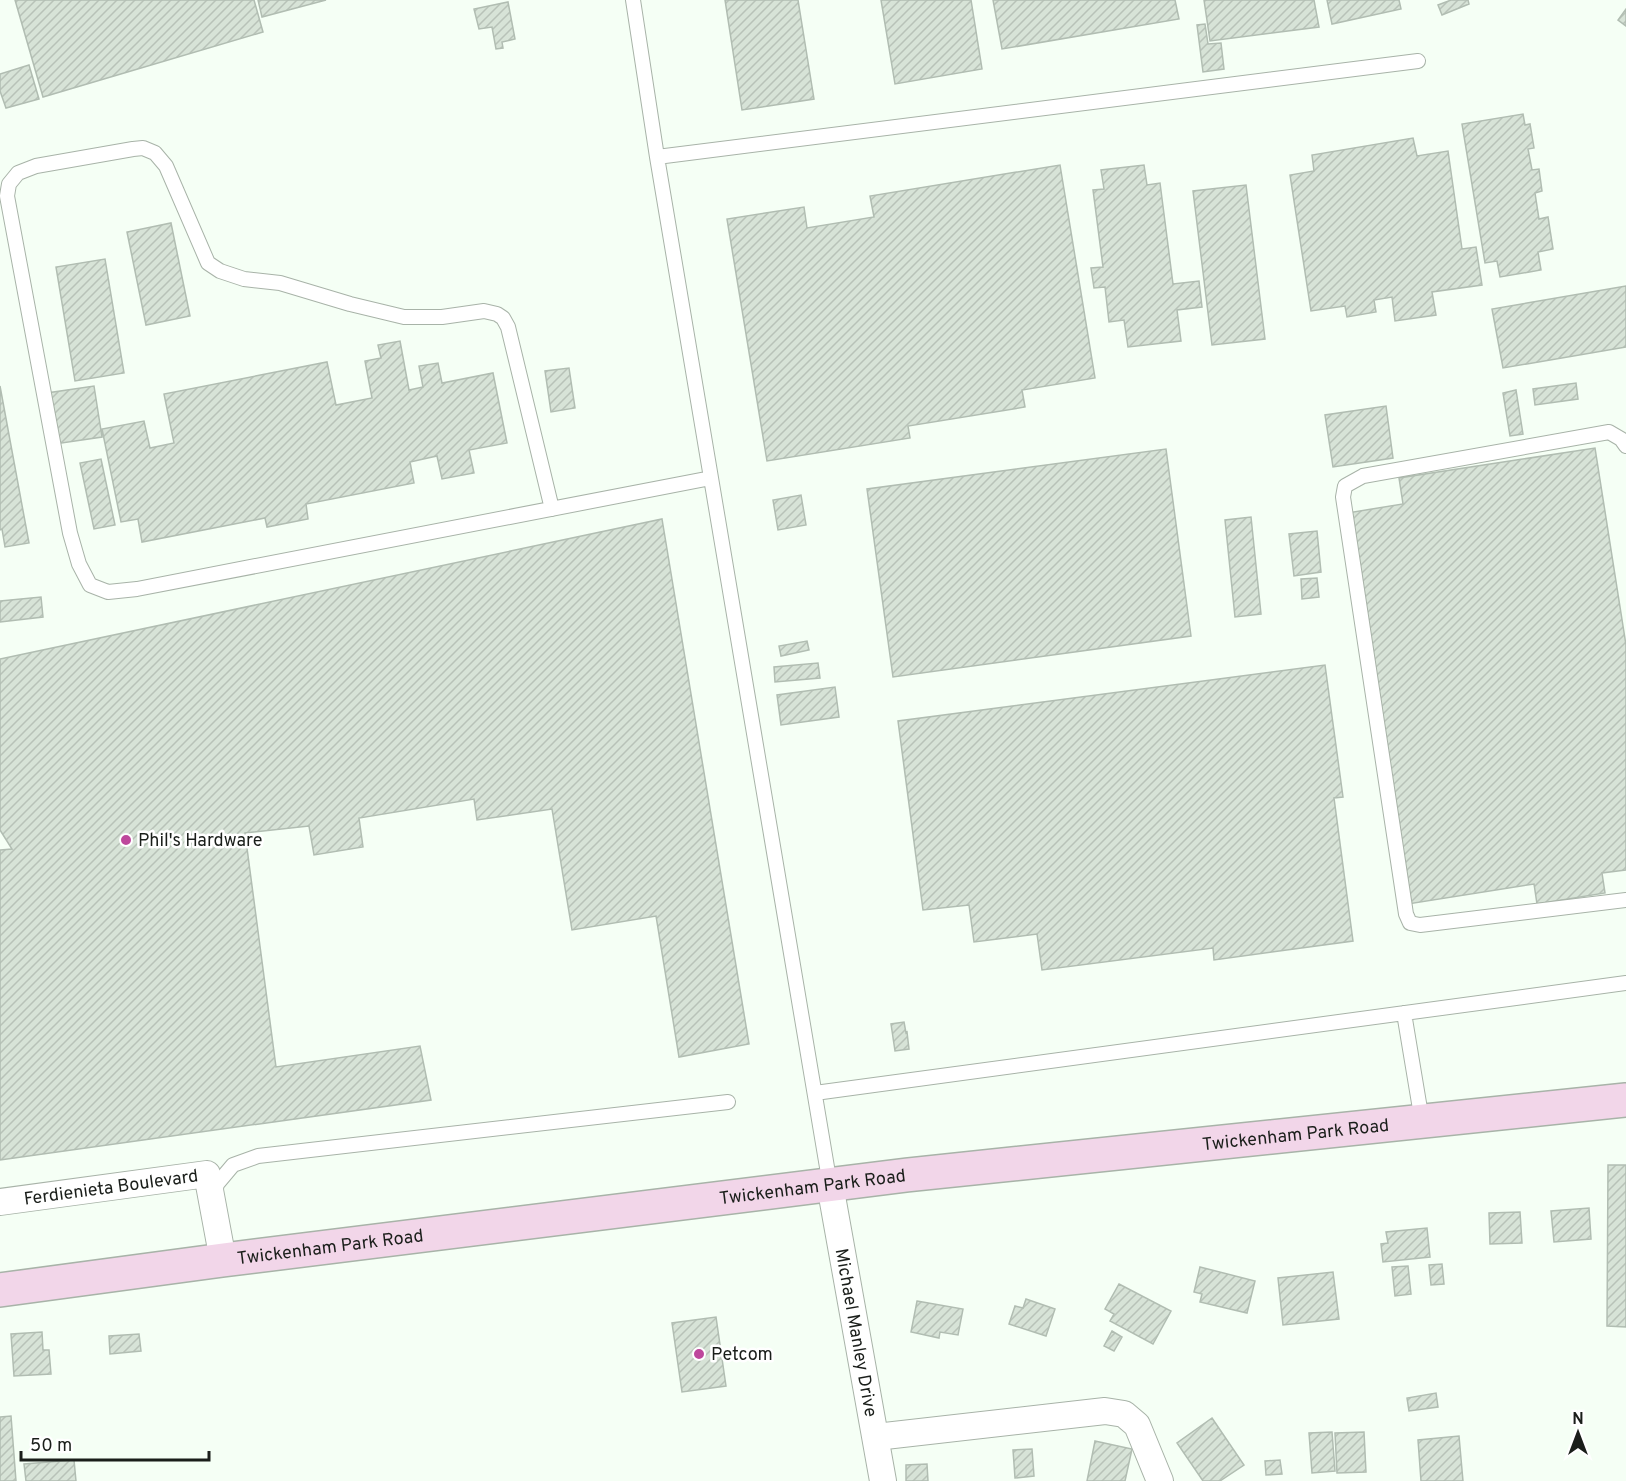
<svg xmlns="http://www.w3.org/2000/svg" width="1626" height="1481" viewBox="0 0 1626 1481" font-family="Overpass,sans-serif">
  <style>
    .building { fill: url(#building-hatch); stroke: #b1bdb2; stroke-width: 1.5 }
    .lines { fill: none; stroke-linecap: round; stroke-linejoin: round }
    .service-casing { stroke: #a8b3a8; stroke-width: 16 }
    .minor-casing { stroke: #a8b3a8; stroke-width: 28 }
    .secondary-casing { stroke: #a8b3a8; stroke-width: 36 }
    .service { stroke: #fff; stroke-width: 14 }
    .minor { stroke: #fff; stroke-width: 26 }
    .secondary { stroke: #f2d6e9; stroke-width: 33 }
    .poi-dot { fill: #be479c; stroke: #fff; stroke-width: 2 }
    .labels { text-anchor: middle; stroke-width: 5; stroke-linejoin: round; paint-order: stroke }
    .poi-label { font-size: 18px; fill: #1a1e1a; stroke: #fff; text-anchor: start }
    .street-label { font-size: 18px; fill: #1a1e1a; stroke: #fff }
  </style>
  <defs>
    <pattern id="building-hatch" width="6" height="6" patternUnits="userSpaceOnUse" patternTransform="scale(1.5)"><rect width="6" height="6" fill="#d7e3d7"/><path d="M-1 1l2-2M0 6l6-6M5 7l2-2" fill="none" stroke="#b8c2b8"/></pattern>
  </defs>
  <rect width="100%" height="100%" fill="#f5fff5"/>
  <!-- building -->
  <path class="building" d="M 15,0 L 254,0 L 263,32 L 43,97 Z
    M 258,0 L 326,0 L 262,17 Z
    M 725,0 L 798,0 L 814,99 L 742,110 Z
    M 881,0 L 971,0 L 982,69 L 895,84 Z
    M 993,0 L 1175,0 L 1179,19 L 1002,49 Z
    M 1204,0 L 1314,0 L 1319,27 L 1210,41 Z
    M 1327,0 L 1399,0 L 1401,9 L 1332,24 Z
    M 1451,0 L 1468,0 L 1469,4 L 1442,15 L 1438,5 Z
    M 508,2 L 515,39 L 502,42 L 503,48 L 496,49 L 492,27 L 479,29 L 474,9 Z
    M 1626,9 L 1626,26 L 1618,20 Z
    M 1205,24 L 1208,44 L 1221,43 L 1224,69 L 1203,72 L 1197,25 Z
    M 29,65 L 39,99 L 6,108 L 0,91 L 0,74 Z
    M 1523,114 L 1525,125 L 1530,124 L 1534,148 L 1528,149 L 1532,170 L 1539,169 L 1542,191 L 1535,193 L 1539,219 L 1548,217 L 1553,249 L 1538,252 L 1541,270 L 1500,277 L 1497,261 L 1485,263 L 1462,124 Z
    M 1413,138 L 1417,156 L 1448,151 L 1462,249 L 1476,247 L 1482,285 L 1432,292 L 1436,315 L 1395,321 L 1392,297 L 1374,300 L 1376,312 L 1347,317 L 1345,306 L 1311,311 L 1290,175 L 1314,171 L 1312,155 Z
    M 1060,165 L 1095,378 L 1022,390 L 1025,407 L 908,426 L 910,438 L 767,461 L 727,219 L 804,207 L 807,228 L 874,217 L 870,196 Z
    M 1144,165 L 1147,185 L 1160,183 L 1173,284 L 1199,281 L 1202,307 L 1177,310 L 1181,341 L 1128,347 L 1124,320 L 1109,322 L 1105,287 L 1094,288 L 1091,268 L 1103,267 L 1093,190 L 1104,189 L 1101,170 Z
    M 1246,185 L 1265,339 L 1212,345 L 1193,191 Z
    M 171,223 L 190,316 L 146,325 L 127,232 Z
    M 105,259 L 124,373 L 75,381 L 56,267 Z
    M 1626,286 L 1626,347 L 1503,368 L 1492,309 Z
    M 400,341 L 409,390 L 423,387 L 419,366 L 438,363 L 442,383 L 493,373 L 507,443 L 469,450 L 474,473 L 442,479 L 437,456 L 410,462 L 414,483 L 306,504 L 308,519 L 267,527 L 265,518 L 142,542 L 138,519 L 121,522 L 102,429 L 144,421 L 150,448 L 174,443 L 164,394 L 327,362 L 336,405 L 372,398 L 365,361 L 381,358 L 378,345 Z
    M 569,368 L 575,408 L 551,412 L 545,371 Z
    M 1576,383 L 1578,399 L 1535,405 L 1533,389 Z
    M 0,386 L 29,543 L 5,547 L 2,529 L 0,530 Z
    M 94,386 L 102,437 L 55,444 L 47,393 Z
    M 1516,390 L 1523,434 L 1510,436 L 1503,393 Z
    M 1386,406 L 1393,458 L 1333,467 L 1325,415 Z
    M 1595,448 L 1626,645 L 1626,870 L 1602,873 L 1605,893 L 1537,904 L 1534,884 L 1408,904 L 1347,513 L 1403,504 L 1399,478 Z
    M 1166,449 L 1191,636 L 893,677 L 867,489 Z
    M 101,459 L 115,525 L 94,529 L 80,463 Z
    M 801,495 L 806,525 L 778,530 L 773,500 Z
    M 1251,517 L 1261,614 L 1235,617 L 1225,520 Z
    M 662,519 L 749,1044 L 679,1057 L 656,916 L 572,930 L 552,809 L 477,820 L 474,799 L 359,818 L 363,847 L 314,855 L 309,826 L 245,833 L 276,1067 L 420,1046 L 431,1100 L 0,1160 L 0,850 L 12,849 L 0,830 L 0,659 Z
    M 1317,531 L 1321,572 L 1294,576 L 1289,534 Z
    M 1317,578 L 1319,597 L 1302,599 L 1301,579 Z
    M 41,597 L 43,617 L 0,622 L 0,601 Z
    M 807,641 L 809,650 L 781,656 L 779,646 Z
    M 818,663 L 820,678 L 775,682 L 774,667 Z
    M 1325,665 L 1343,797 L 1334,798 L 1353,941 L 1214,960 L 1213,948 L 1042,970 L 1037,934 L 974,942 L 969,905 L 923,910 L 898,721 Z
    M 835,687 L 839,717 L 781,725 L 777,695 Z
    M 904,1022 L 906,1033 L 907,1032 L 909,1049 L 895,1051 L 891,1024 Z
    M 1608,1165 L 1626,1165 L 1626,1327 L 1607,1326 Z
    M 1589,1208 L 1591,1239 L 1554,1242 L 1551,1211 Z
    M 1520,1212 L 1522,1243 L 1490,1244 L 1489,1213 Z
    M 1427,1228 L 1430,1257 L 1383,1262 L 1381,1244 L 1388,1243 L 1386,1232 Z
    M 1442,1264 L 1444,1284 L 1431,1285 L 1429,1265 Z
    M 1408,1266 L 1411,1294 L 1395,1296 L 1392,1267 Z
    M 1200,1267 L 1255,1281 L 1247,1313 L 1200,1302 L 1202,1294 L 1194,1292 Z
    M 1333,1272 L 1339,1319 L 1283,1325 L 1278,1278 Z
    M 1119,1284 L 1171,1311 L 1153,1344 L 1110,1321 L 1114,1314 L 1105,1309 Z
    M 1026,1299 L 1055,1309 L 1046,1336 L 1009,1324 L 1015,1306 L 1023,1308 Z
    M 917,1301 L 963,1309 L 958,1335 L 940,1332 L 939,1338 L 911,1332 Z
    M 716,1317 L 726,1386 L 682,1392 L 672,1323 Z
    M 1112,1331 L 1122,1337 L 1114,1351 L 1104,1346 Z
    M 42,1332 L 43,1350 L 49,1350 L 51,1374 L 14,1376 L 11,1334 Z
    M 139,1334 L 141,1351 L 110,1354 L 109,1336 Z
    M 1436,1393 L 1438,1407 L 1409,1411 L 1407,1398 Z
    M 11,1416 L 16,1481 L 0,1481 L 0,1417 Z
    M 1212,1418 L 1244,1465 L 1220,1481 L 1203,1481 L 1177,1443 Z
    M 1332,1432 L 1335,1471 L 1312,1473 L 1309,1433 Z
    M 1364,1432 L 1366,1472 L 1337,1473 L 1335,1433 Z
    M 1459,1436 L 1463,1481 L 1421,1481 L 1418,1440 Z
    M 1095,1441 L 1132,1449 L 1125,1481 L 1087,1481 Z
    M 1032,1449 L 1034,1476 L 1015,1478 L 1013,1450 Z
    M 74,1460 L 76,1481 L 26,1481 L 24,1464 Z
    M 1280,1460 L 1282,1474 L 1266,1475 L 1265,1461 Z
    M 927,1464 L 928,1481 L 906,1481 L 906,1465 Z"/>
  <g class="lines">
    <!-- service casing -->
    <g class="service-casing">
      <path id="service" d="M 633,0 L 657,157 L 830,1185
        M 657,157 L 1418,61
        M 1626,446 L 1621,439 L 1609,432 L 1363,476 L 1345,486 L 1343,497 L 1406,914 L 1410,923 L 1420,925 L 1626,900
        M 552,509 L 508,327 L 503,318 L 497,314 L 484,311 L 442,317 L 404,317 L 350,304 L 280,283 L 244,279 L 220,271 L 208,263 L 166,166 L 155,153 L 143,148 L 133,149 L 36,166 L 18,173 L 9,184 L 7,196 L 70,533 L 79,564 L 90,585 L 108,592 L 137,589 L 711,478
        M 1404,1013 L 1422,1121
        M 815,1093 L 1626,983
        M 214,1196 L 217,1184 L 233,1165 L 258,1156 L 728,1102"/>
    </g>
    <!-- minor casing -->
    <g class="minor-casing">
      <g id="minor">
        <path id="s1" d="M 830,1185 L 883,1481"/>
        <path id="s2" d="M 0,1202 L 207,1174 L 223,1260"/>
        <path d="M 876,1437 L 1105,1411 L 1124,1414 L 1137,1425 L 1160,1481"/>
      </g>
    </g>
    <!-- secondary casing -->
    <g class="secondary-casing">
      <g id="secondary">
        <path id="s3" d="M 0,1290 L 223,1260 L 907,1175 L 1626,1100"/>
      </g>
    </g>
    <!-- service -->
    <use href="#service" class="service"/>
    <!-- minor -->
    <use href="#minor" class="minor"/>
    <!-- secondary -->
    <use href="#secondary" class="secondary"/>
  </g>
  <!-- markers -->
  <g class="poi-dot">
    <circle cx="126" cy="840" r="6"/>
    <circle cx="699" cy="1354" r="6"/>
  </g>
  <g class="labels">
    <!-- poi labels -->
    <g class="poi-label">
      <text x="138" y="846">Phil's Hardware</text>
      <text x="711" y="1360">Petcom</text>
    </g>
    <!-- street labels -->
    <g class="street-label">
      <text dy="6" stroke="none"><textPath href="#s3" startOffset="1305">Twickenham Park Road</textPath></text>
      <text dy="6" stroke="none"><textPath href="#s2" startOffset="112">Ferdienieta Boulevard</textPath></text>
      <text dy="6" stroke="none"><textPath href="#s3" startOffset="819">Twickenham Park Road</textPath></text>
      <text dy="6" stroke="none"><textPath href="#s3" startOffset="333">Twickenham Park Road</textPath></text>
      <text dy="6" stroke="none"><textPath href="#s1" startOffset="150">Michael Manley Drive</textPath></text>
    </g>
  </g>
  <!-- north arrow -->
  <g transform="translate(1578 1433)" stroke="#ffffff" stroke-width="4.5" paint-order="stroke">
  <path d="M0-4.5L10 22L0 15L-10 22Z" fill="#1a1e1a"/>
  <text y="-9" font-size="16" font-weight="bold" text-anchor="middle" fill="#1a1e1a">N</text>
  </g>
  <!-- scale -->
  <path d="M21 1451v9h188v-9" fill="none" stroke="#1a1e1a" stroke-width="3"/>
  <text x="30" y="1451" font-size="18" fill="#1a1e1a" stroke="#ffffff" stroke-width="4.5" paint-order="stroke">50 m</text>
</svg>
